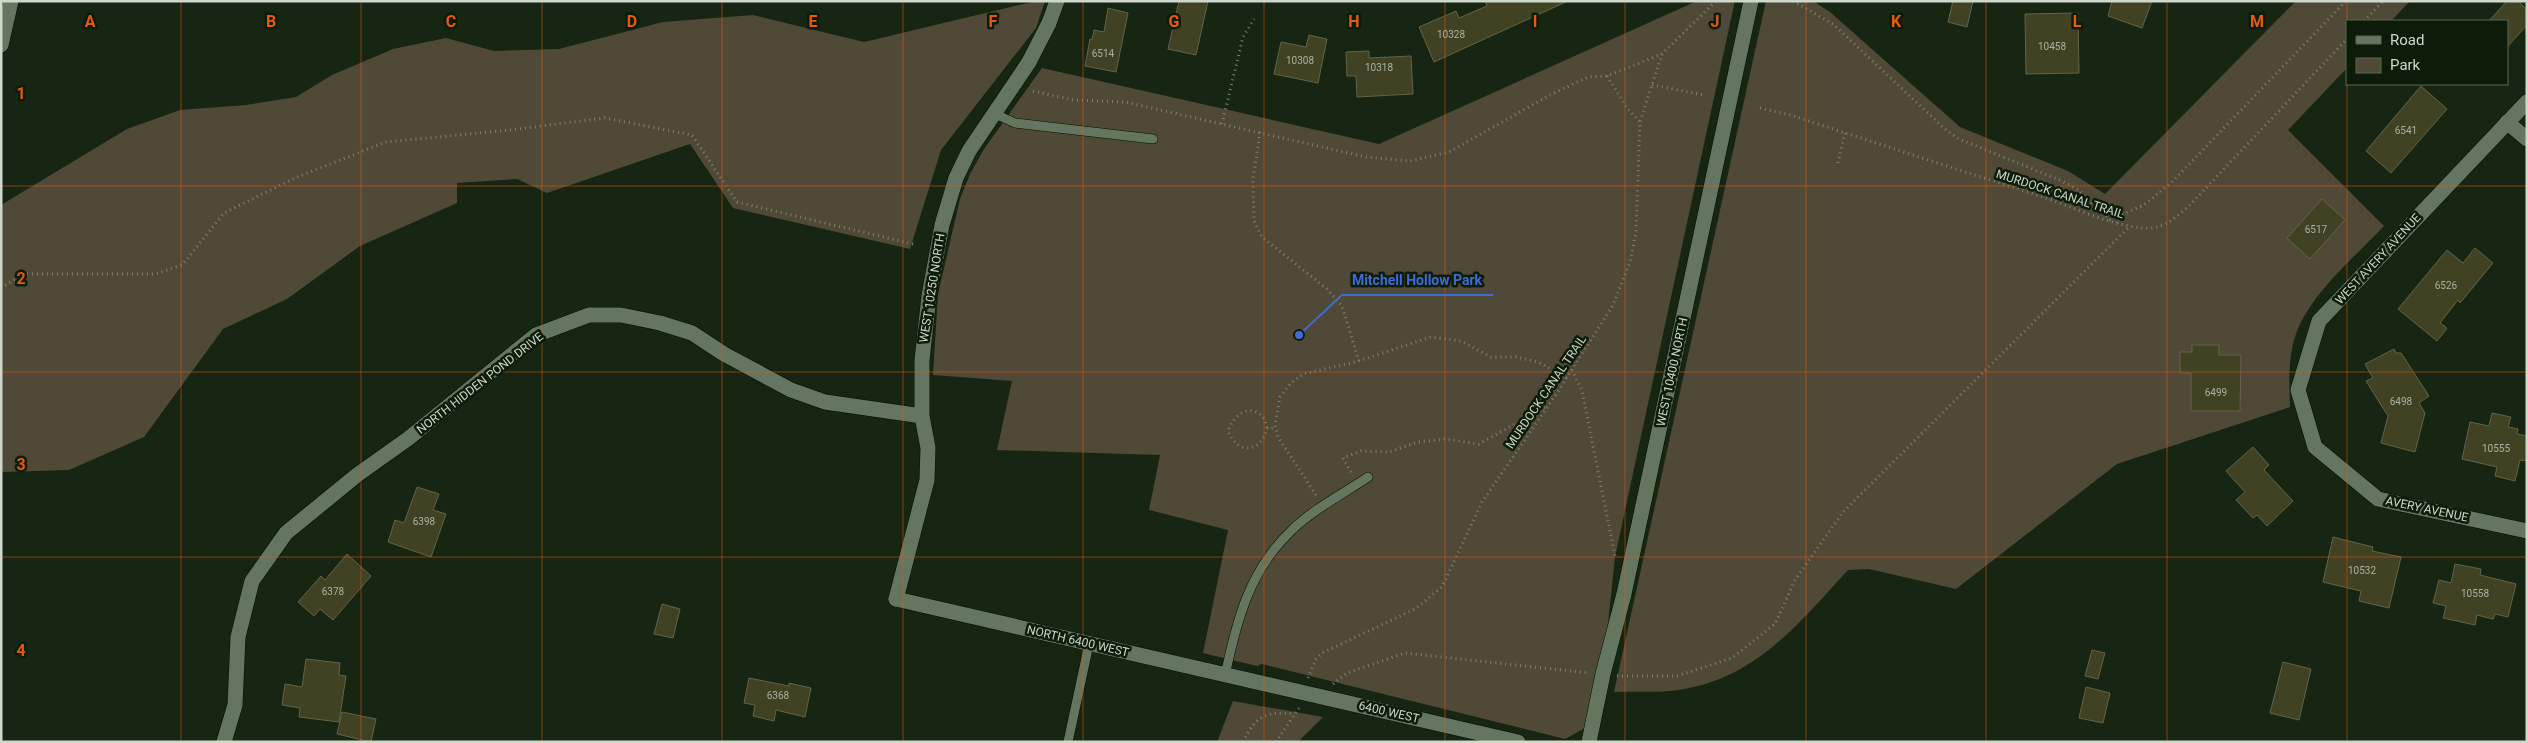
<svg xmlns="http://www.w3.org/2000/svg" width="2528" height="743" viewBox="0 0 2528 743" font-family="Roboto,sans-serif">
  <style>
    .green { fill: #514937 }
    .building { fill: #404223; stroke: #626449 }
    .lines { fill: none; stroke-linecap: round; stroke-linejoin: round }
    .lane-casing { stroke: #030f01; stroke-width: 10 }
    .street-casing { stroke: #030f01; stroke-width: 16 }
    .secondary-casing { stroke: #030f01; stroke-width: 16 }
    .path { stroke: #788574; stroke-width: 3; stroke-dasharray: 1 4; stroke-linecap: butt }
    .lane { stroke: #64765f; stroke-width: 9 }
    .street { stroke: #64765f; stroke-width: 15 }
    .secondary { stroke: #64765f; stroke-width: 15 }
    .grid { fill: none; stroke: #e8590c; stroke-width: 1; stroke-opacity: 0.55 }
    .labels { text-anchor: middle; stroke-width: 5; stroke-linejoin: round; paint-order: stroke }
    .number-label { font-size: 10px; fill: #aab2a1 }
    .street-label { font-size: 12px; fill: #ced8cb; stroke: #0d1c09 }
    .grid-label { font-size: 16px; text-anchor: middle; font-weight: bold; fill: #e8590c; stroke: #0d1c09; stroke-width: 5; stroke-linejoin: round; paint-order: stroke }
    .leader { fill: none; stroke: #406ad5; stroke-width: 2 }
    .callout-dot { fill: #406ad5; stroke: #0d1c09; stroke-width: 2 }
    .callout-label { font-size: 14px; text-anchor: middle; font-weight: bold; fill: #406ad5; stroke: #0d1c09; stroke-width: 5; stroke-linejoin: round; paint-order: stroke }
  </style>
  <rect width="100%" height="100%" fill="#162612"/>
  <!-- green -->
  <path class="green" d="M 1036,1 L 1045,1 L 1036,28 L 941,150 L 910,249 L 733,208 L 690,144 L 547,193 L 517,179 L 457,183 L 457,203 L 360,246 L 287,299 L 223,329 L 144,437 L 69,470 L 1,472 L 1,205 L 127,129 L 180,110 L 246,105 L 296,97 L 332,75 L 393,49 L 446,38 L 494,51 L 559,49 L 663,22 L 753,15 L 864,42 Z
    M 1697,1 L 1734,1 L 1734,5 L 1615,557 L 1608,624 L 1585,728 L 1565,739 L 1262,664 L 1257,666 L 1203,653 L 1228,530 L 1149,510 L 1160,455 L 997,450 L 1012,381 L 933,375 L 938,294 L 960,199 L 970,174 L 984,149 L 1042,68 L 1379,144 Z
    M 1766,1 L 1813,1 L 1830,12 L 1960,127 L 2068,171 L 2105,194 L 2296,1 L 2410,1 L 2391,21 L 2347,21 L 2347,68 L 2288,130 L 2384,226 C 2355,257 2310,294 2296,334 C 2288,357 2289,383 2290,407 L 2117,464 L 1956,589 L 1869,569 L 1848,570 C 1798,624 1756,679 1678,690 C 1658,693 1635,691 1614,692 Z
    M 1233,701 L 1323,717 L 1298,742 L 1217,742 Z"/>
  <!-- building -->
  <path class="building" d="M 1179,1 L 1208,1 L 1196,55 L 1168,49 Z
    M 1485,1 L 1568,1 L 1434,62 L 1419,27 L 1456,11 L 1459,18 L 1487,6 Z
    M 1953,1 L 1973,1 L 1967,27 L 1948,22 Z
    M 2112,1 L 2152,1 L 2142,28 L 2108,16 Z
    M 2507,1 L 2518,1 L 2527,10 L 2527,25 L 2507,47 L 2507,21 L 2489,21 Z
    M 1108,8 L 1128,13 L 1116,72 L 1085,66 L 1090,39 L 1092,40 L 1094,30 L 1104,32 Z
    M 2078,13 L 2079,73 L 2026,74 L 2025,14 Z
    M 1309,35 L 1327,39 L 1318,83 L 1274,74 L 1281,42 L 1306,47 Z
    M 1369,51 L 1369,58 L 1411,56 L 1413,94 L 1357,97 L 1356,76 L 1347,76 L 1346,52 Z
    M 2421,86 L 2447,109 L 2391,173 L 2366,151 Z
    M 2322,199 L 2345,220 L 2310,259 L 2287,238 Z
    M 2475,248 L 2493,263 L 2460,303 L 2458,300 L 2440,323 L 2447,328 L 2437,341 L 2398,309 L 2447,250 L 2463,263 Z
    M 2192,345 L 2219,345 L 2219,355 L 2241,355 L 2240,411 L 2191,411 L 2191,373 L 2180,373 L 2180,352 L 2192,352 Z
    M 2394,349 L 2396,353 L 2401,353 L 2429,396 L 2419,403 L 2425,413 L 2415,452 L 2381,443 L 2388,416 L 2366,381 L 2373,378 L 2365,364 Z
    M 2492,413 L 2511,417 L 2508,427 L 2518,429 L 2517,434 L 2527,436 L 2527,461 L 2520,460 L 2515,481 L 2495,476 L 2497,467 L 2462,459 L 2470,422 L 2489,426 Z
    M 2253,447 L 2269,465 L 2264,470 L 2293,501 L 2267,526 L 2257,515 L 2253,518 L 2236,500 L 2245,492 L 2226,471 Z
    M 417,487 L 439,494 L 433,510 L 446,514 L 431,557 L 388,542 L 395,520 L 404,523 Z
    M 2333,537 L 2373,547 L 2372,551 L 2401,557 L 2389,608 L 2359,601 L 2361,591 L 2323,582 Z
    M 347,554 L 371,576 L 333,620 L 320,609 L 314,616 L 298,602 L 321,576 L 325,580 Z
    M 2455,564 L 2481,569 L 2480,575 L 2516,584 L 2508,617 L 2495,614 L 2493,619 L 2477,615 L 2475,625 L 2443,618 L 2446,606 L 2433,603 L 2439,580 L 2451,583 Z
    M 662,604 L 680,609 L 673,638 L 654,634 Z
    M 2092,650 L 2105,653 L 2098,679 L 2085,676 Z
    M 306,659 L 340,663 L 339,675 L 346,676 L 339,722 L 299,717 L 300,708 L 282,705 L 285,684 L 302,687 Z
    M 2283,662 L 2311,669 L 2299,720 L 2270,713 Z
    M 749,678 L 789,686 L 789,683 L 811,688 L 805,717 L 776,710 L 774,721 L 753,716 L 755,705 L 744,703 Z
    M 2086,687 L 2110,693 L 2103,723 L 2079,718 Z
    M 342,712 L 376,719 L 371,742 L 337,734 Z"/>
  <g class="lines">
    <!-- lane casing -->
    <g class="lane-casing">
      <path id="lane" d="M 993,113 L 1015,123 L 1153,139
        M 1225,675 C 1238,618 1249,570 1293,529 C 1312,510 1346,492 1368,477
        M 1068,742 L 1089,644"/>
    </g>
    <!-- street casing -->
    <g class="street-casing">
      <path id="street" d="M 1,45 L 11,1
        M 2527,102 L 2319,321 L 2298,390 L 2315,447 L 2378,499 L 2527,531
        M 2507,122 L 2527,139
        M 896,599 L 927,480 L 928,448 L 922,416 L 922,360 L 929,296 L 942,225 L 956,178 L 969,151 L 1029,62 L 1049,23 L 1057,1
        M 224,742 L 235,705 L 238,637 L 252,581 L 286,533 L 357,475 L 409,438 L 536,335 L 589,315 L 621,315 L 660,323 L 692,333 L 724,354 L 791,390 L 825,402 L 922,416"/>
    </g>
    <!-- secondary casing -->
    <g class="secondary-casing">
      <path id="secondary" d="M 896,599 L 1518,742
        M 1589,742 L 1603,674 L 1624,594 L 1751,1"/>
    </g>
    <!-- path -->
    <path class="path" d="M 1793,1 L 1833,24 L 1946,130 L 1959,139 L 2062,181 L 2079,190 L 2112,222
      M 2364,21 L 2383,1
      M 1607,76 L 1627,108 L 1640,122
      M 1652,85 L 1704,95
      M 1033,91 L 1073,100 L 1125,102 L 1366,157 L 1410,161 L 1449,152 L 1550,95 L 1588,77 L 1607,76 L 1662,54 L 1716,1
      M 1760,108 L 1794,116 C 1875,143 1956,169 2037,195 C 2071,206 2105,224 2142,228 C 2162,230 2174,219 2188,207 L 2347,39
      M 1222,124 L 1243,37 L 1254,19
      M 1260,132 L 1253,179 L 1254,221 L 1262,237 L 1327,289 L 1342,306 L 1359,361
      M 1838,163 L 1845,133
      M 2117,223 L 2121,215 L 2144,205 L 2172,182 L 2346,1
      M 1,288 L 23,274 L 155,274 L 182,265 L 224,213 L 295,178 L 386,142 L 510,130 L 605,118 L 692,135 L 737,202 L 913,244
      M 1572,370 L 1582,391 L 1615,556
      M 1267,428 C 1262,402 1236,407 1228,431 C 1238,455 1261,453 1267,428 L 1275,428
      M 1351,472 L 1343,458 L 1361,451 L 1389,452 L 1418,442 L 1445,439 L 1479,444 L 1547,406
      M 1316,495 L 1278,437 L 1275,425 L 1280,397 L 1290,384 L 1303,374 L 1355,362 L 1431,337 L 1461,341 L 1491,357 L 1517,357 L 1538,362 L 1567,378
      M 1617,676 L 1677,676 L 1732,658 L 1775,624 L 1795,580 L 1843,512 L 2130,226
      M 1308,678 L 1316,659 L 1322,653 L 1415,609 L 1442,587 L 1482,502 L 1557,393 L 1613,305 L 1630,262 L 1636,232 L 1640,122 L 1662,54
      M 1333,684 L 1347,673 L 1405,653 L 1589,673
      M 1243,742 C 1256,715 1267,711 1295,714
      M 1276,742 L 1299,708"/>
    <!-- lane -->
    <use href="#lane" class="lane"/>
    <!-- street -->
    <use href="#street" class="street"/>
    <!-- secondary -->
    <use href="#secondary" class="secondary"/>
  </g>
  <!-- grid -->
  <path class="grid" d="M 181,1 L 181,742M 361,1 L 361,742M 542,1 L 542,742M 722,1 L 722,742M 903,1 L 903,742M 1083,1 L 1083,742M 1264,1 L 1264,742M 1445,1 L 1445,742M 1625,1 L 1625,742M 1806,1 L 1806,742M 1986,1 L 1986,742M 2167,1 L 2167,742M 2347,1 L 2347,21M 2347,84 L 2347,742M 1,186 L 2527,186M 1,372 L 2527,372M 1,557 L 2527,557"/>
  <g class="labels">
    <!-- number labels -->
    <g class="number-label">
      <text x="1451" y="38">10328</text>
      <text x="2052" y="50">10458</text>
      <text x="1103" y="57">6514</text>
      <text x="1300" y="64">10308</text>
      <text x="1379" y="71">10318</text>
      <text x="2406" y="134">6541</text>
      <text x="2316" y="233">6517</text>
      <text x="2446" y="289">6526</text>
      <text x="2216" y="396">6499</text>
      <text x="2401" y="405">6498</text>
      <text x="2496" y="452">10555</text>
      <text x="424" y="525">6398</text>
      <text x="2362" y="574">10532</text>
      <text x="333" y="595">6378</text>
      <text x="2475" y="597">10558</text>
      <text x="778" y="699">6368</text>
    </g>
    <!-- street labels -->
    <g class="street-label">
      <text transform="translate(2060 194) rotate(18)" y="4">MURDOCK CANAL TRAIL</text>
      <text transform="translate(2378 259) rotate(-47)" y="4">WEST AVERY AVENUE</text>
      <text transform="translate(932 288) rotate(-81)" y="4">WEST 10250 NORTH</text>
      <text transform="translate(1672 372) rotate(-78)" y="4">WEST 10400 NORTH</text>
      <text transform="translate(480 383) rotate(-38)" y="4">NORTH HIDDEN POND DRIVE</text>
      <text transform="translate(1546 392) rotate(-56)" y="4">MURDOCK CANAL TRAIL</text>
      <text transform="translate(2427 509) rotate(12)" y="4">AVERY AVENUE</text>
      <text transform="translate(1078 641) rotate(13)" y="4">NORTH 6400 WEST</text>
      <text transform="translate(1389 712) rotate(13)" y="4">6400 WEST</text>
    </g>
  </g>
  <g class="grid-label">
    <text x="90" y="27">A</text>
    <text x="271" y="27">B</text>
    <text x="451" y="27">C</text>
    <text x="632" y="27">D</text>
    <text x="813" y="27">E</text>
    <text x="993" y="27">F</text>
    <text x="1174" y="27">G</text>
    <text x="1354" y="27">H</text>
    <text x="1535" y="27">I</text>
    <text x="1715" y="27">J</text>
    <text x="1896" y="27">K</text>
    <text x="2077" y="27">L</text>
    <text x="2257" y="27">M</text>
    <text x="21" y="99">1</text>
    <text x="21" y="284">2</text>
    <text x="21" y="470">3</text>
    <text x="21" y="656">4</text>
  </g>
  <!-- callouts -->
  <path class="leader" d="M1299 335L1342 295H1493"/>
  <circle class="callout-dot" cx="1299" cy="335" r="5"/>
  <g class="callout-label">
    <text x="1417" y="285">Mitchell Hollow Park</text>
  </g>
  <!-- border -->
  <rect width="2528" height="743" fill="none" stroke="#ced8cb" stroke-width="5"/>
  <!-- legend -->
  <rect x="2346" y="20" width="162" height="65" fill="#0d1c09" stroke="#5a6757"/>
  <rect x="2356" y="36" width="25" height="8" fill="#64765f" stroke="#5a6757"/>
  <text x="2390" y="45" font-size="15" fill="#ced8cb">Road</text>
  <rect x="2356" y="58" width="25" height="15" fill="#514937" stroke="#5a6757"/>
  <text x="2390" y="70" font-size="15" fill="#ced8cb">Park</text>
</svg>
